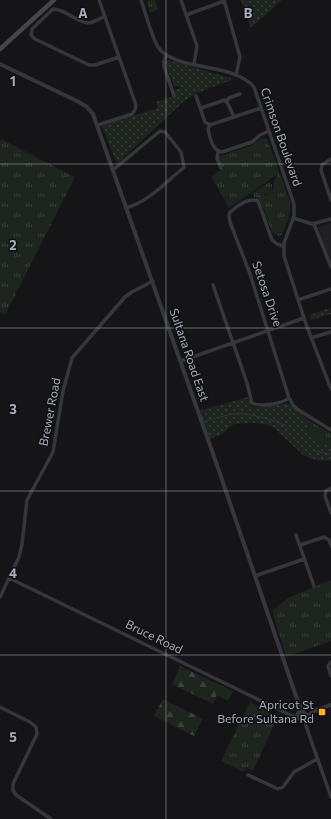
<svg xmlns="http://www.w3.org/2000/svg" width="331" height="819" viewBox="0 0 331 819" font-family="Commissioner,sans-serif">
  <style>
    .built { fill: #212124 }
    .grass { fill: url(#grass-tufts) }
    .forest { fill: url(#forest-firs) }
    .park { fill: url(#park-dots) }
    .lines { fill: none; stroke-linecap: round; stroke-linejoin: round }
    .stream { stroke: #2a343c; stroke-width: 1 }
    .minor { stroke: #36373c; stroke-width: 3.5 }
    .tertiary { stroke: #36373c; stroke-width: 4 }
    .secondary { stroke: #43464d; stroke-width: 4.5 }
    .grid { fill: none; stroke: #a6acb8; stroke-width: 1; stroke-opacity: 0.55 }
    .poi-dot { fill: #ffb025; stroke: #101012; stroke-width: 1.5 }
    .labels { text-anchor: middle; stroke-width: 3; stroke-linejoin: round; paint-order: stroke }
    .street-label { font-size: 12px; fill: #a6acb8; stroke: #101012 }
    .poi-label { font-size: 12px; fill: #a6acb8; stroke: #101012; text-anchor: end }
    .grid-label { font-size: 13px; text-anchor: middle; font-weight: bold; fill: #a6acb8; stroke: #101012; stroke-width: 3; stroke-linejoin: round; paint-order: stroke }
  </style>
  <defs>
    <pattern id="grass-tufts" width="24" height="20" patternUnits="userSpaceOnUse"><rect width="24" height="20" fill="#1d251e"/><path d="M3 7l-1-3M5 7V3M7 7l1-3M15 17l-1-3M17 17v-4M19 17l1-3" fill="none" stroke="#3b423d"/></pattern>
    <pattern id="forest-firs" width="22" height="20" patternUnits="userSpaceOnUse"><rect width="22" height="20" fill="#1d251e"/><path d="M5 1l3.5 6h-7zM16 11l3.5 6h-7z" fill="#3b423d"/></pattern>
    <pattern id="park-dots" width="8" height="8" patternUnits="userSpaceOnUse"><rect width="8" height="8" fill="#1d251e"/><path d="M2 2h.1M6 6h.1" fill="none" stroke="#3b423d" stroke-width="1.8" stroke-linecap="round"/></pattern>
  </defs>
  <rect width="100%" height="100%" fill="#151517"/>
  <!-- built -->
  <path class="built" d="M 331,223 L 331,265 L 318,227 Z"/>
  <!-- grass -->
  <path class="grass" d="M 148,0 L 155,0 L 158,9 L 150,13 L 147,2 Z
    M 262,138 L 267,139 L 290,202 C 291,213 287,226 281,235 L 279,236 L 272,232 L 260,200 L 254,197 L 254,194 L 266,195 L 273,190 L 274,180 L 278,174 L 229,208 L 212,178 L 212,176 L 222,169 L 217,157 L 250,146 Z
    M 1,139 L 75,177 L 5,315 L 0,312 L 0,142 Z
    M 268,183 L 272,184 L 272,190 L 267,194 L 251,194 Z
    M 310,421 L 331,434 L 331,443 C 328,442 324,443 321,443 C 310,441 306,430 310,421 Z
    M 331,580 L 331,641 L 286,657 L 272,611 L 288,598 Z
    M 250,702 L 278,716 L 253,771 L 246,767 L 243,772 L 221,761 Z"/>
  <!-- forest -->
  <path class="forest" d="M 180,666 L 233,691 L 228,701 L 217,695 L 213,704 L 172,684 Z
    M 163,699 L 203,719 L 194,736 L 154,716 Z"/>
  <!-- park -->
  <path class="park" d="M 241,0 L 282,0 L 251,28 Z
    M 168,60 L 234,79 L 197,93 L 185,100 L 117,164 L 102,126 L 158,108 L 156,102 L 174,96 L 173,91 L 181,87 L 174,86 L 165,62 Z
    M 330,308 L 331,314 L 311,320 L 310,315 Z
    M 248,397 L 251,405 L 253,407 L 279,405 L 287,403 C 296,407 302,416 310,421 C 306,430 310,441 321,443 C 324,443 328,442 331,443 L 331,461 L 314,460 L 303,455 L 274,428 L 268,425 L 257,423 L 234,424 L 229,427 L 223,434 L 208,440 L 198,411 Z"/>
  <g class="lines">
    <!-- stream -->
    <path class="stream" d="M 203,422 C 212,420 224,415 234,414 C 247,412 274,420 286,426
      M 313,451 L 331,454"/>
    <!-- minor -->
    <path class="minor" d="M 141,0 C 146,13 151,36 158,47 C 175,72 234,62 254,87 L 294,204 L 294,216 L 284,243 L 284,256 L 306,324 L 331,389
      M 181,0 L 197,46 L 194,64
      M 224,0 L 240,57 L 236,75
      M 186,15 L 224,1
      M 105,16 C 101,18 94,22 90,23 C 78,24 66,9 53,9 L 32,29 L 31,35 L 35,39 L 89,65 L 95,65 L 119,57
      M 166,55 L 164,61 L 164,66 L 174,96
      M 196,96 L 205,122 L 210,125
      M 227,101 L 229,98 L 240,94
      M 201,108 L 225,100 L 228,104 L 234,117
      M 261,108 L 210,125 L 208,129 C 210,137 212,151 222,152 L 252,142 L 260,135 L 269,131
      M 98,125 L 132,114 L 135,110 L 136,105 L 99,0
      M 218,152 L 217,158 L 221,168
      M 331,159 L 322,165 L 321,170 L 331,200
      M 113,170 L 160,131 L 165,132 L 181,152 L 184,167 L 182,169 C 165,183 148,202 126,208
      M 293,218 L 312,224 L 331,219
      M 314,224 L 331,267
      M 283,246 L 277,244 L 272,240 L 258,201 C 248,197 238,206 230,212 L 229,215 L 230,222 L 250,274 L 289,398 L 293,405 L 297,409 L 331,430
      M 213,285 L 247,383 L 252,403 C 261,407 282,404 289,398
      M 298,300 L 331,289
      M 311,338 L 331,332
      M 181,361 L 304,318
      M 331,488 L 326,491 L 325,496 L 331,513
      M 296,535 L 314,586
      M 300,545 L 324,537 L 329,540 L 331,546
      M 255,576 L 304,559
      M 9,578 L 290,715 L 297,717
      M 0,597 L 19,557 L 22,544 L 27,500 L 53,452 L 63,391 L 72,358 L 125,297 L 132,292 L 153,281
      M 331,662 L 328,666 L 331,676
      M 0,707 L 30,722 L 36,727 L 37,734 L 13,784 L 13,790 L 16,795 L 51,819
      M 305,718 L 306,726 L 331,797
      M 248,775 L 278,789 L 283,787 L 294,772 L 317,759"/>
    <!-- tertiary -->
    <path class="tertiary" d="M 0,64 L 79,102 L 87,107 L 93,114 L 218,468 L 298,702 L 303,711
      M 298,704 L 299,712 L 297,717 L 301,720 L 304,719 L 306,715 L 304,712 L 299,712
      M 306,717 L 314,711 L 331,705"/>
    <!-- secondary -->
    <path class="secondary" d="M 0,49 L 54,0"/>
  </g>
  <!-- grid -->
  <path class="grid" d="M 166,0 L 166,819M 0,164 L 331,164M 0,328 L 331,328M 0,491 L 331,491M 0,655 L 331,655"/>
  <!-- markers -->
  <rect class="poi-dot" x="318" y="708" width="8" height="8" rx="2"/>
  <g class="labels">
    <!-- street labels -->
    <g class="street-label">
      <text transform="translate(281 137) rotate(71)" y="4">Crimson Boulevard</text>
      <text transform="translate(267 294) rotate(71)" y="4">Setosa Drive</text>
      <text transform="translate(189 355) rotate(71)" y="4">Sultana Road East</text>
      <text transform="translate(50 412) rotate(-79)" y="4">Brewer Road</text>
      <text transform="translate(154 637) rotate(26)" y="4">Bruce Road</text>
    </g>
    <!-- poi labels -->
    <g class="poi-label">
      <text x="314" y="709">Apricot St<tspan x="314" dy="14">Before Sultana Rd</tspan></text>
    </g>
  </g>
  <g class="grid-label">
    <text x="83" y="18">A</text>
    <text x="248" y="18">B</text>
    <text x="13" y="86">1</text>
    <text x="13" y="250">2</text>
    <text x="13" y="414">3</text>
    <text x="13" y="578">4</text>
    <text x="13" y="742">5</text>
  </g>
</svg>
